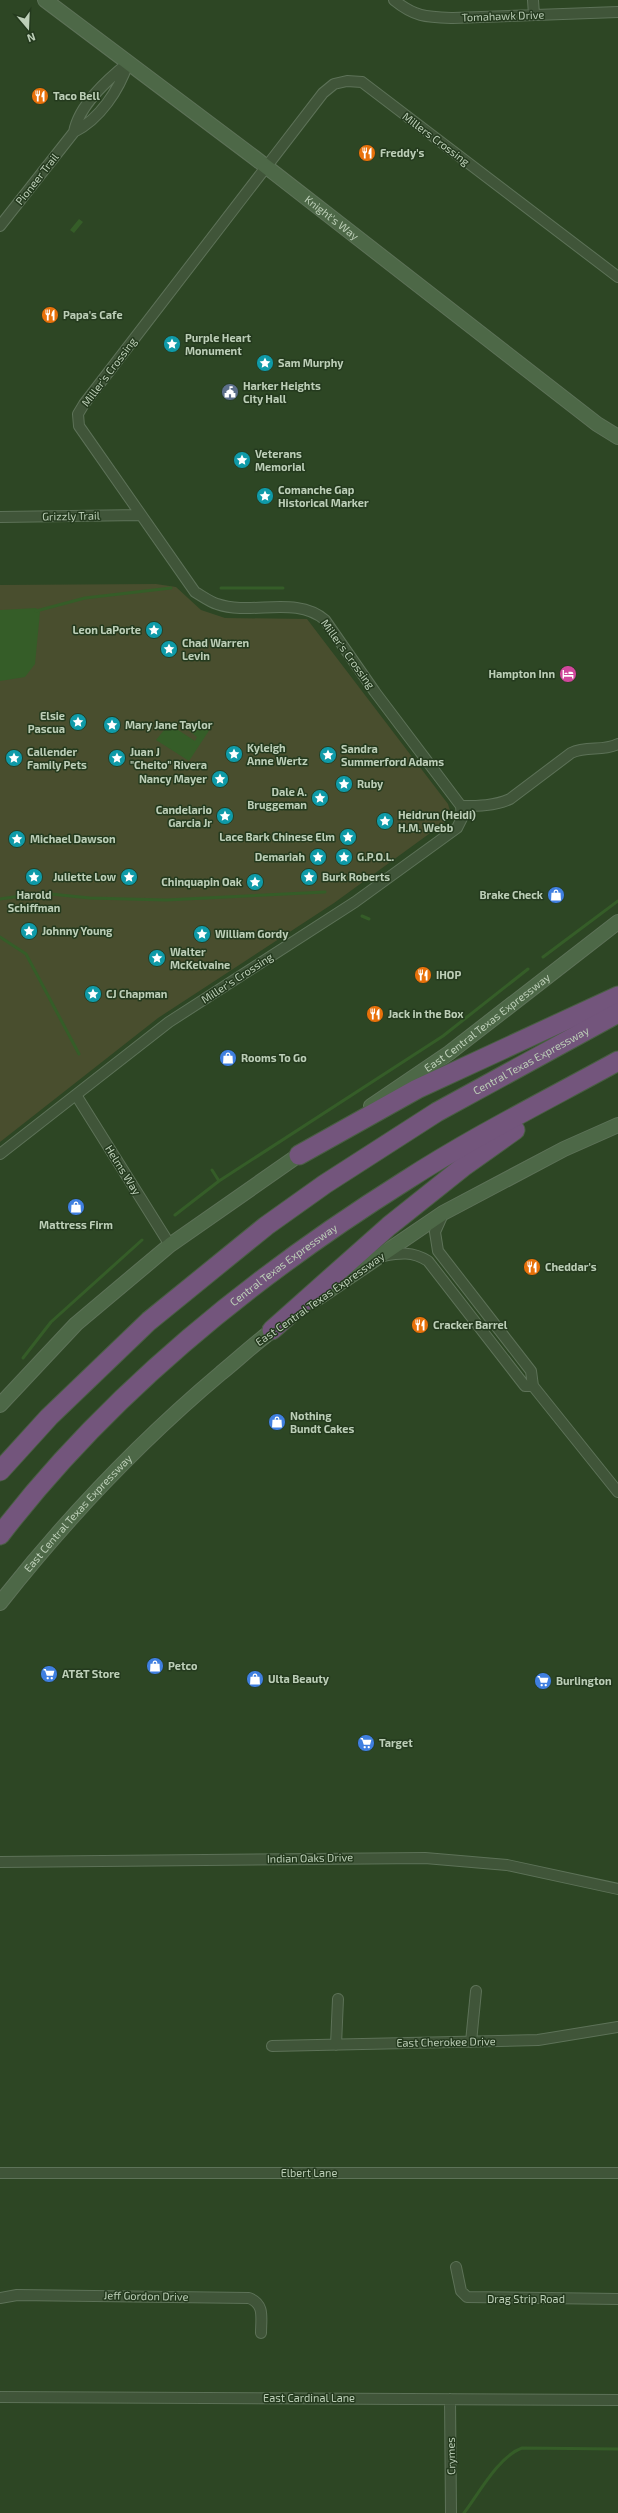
<svg xmlns="http://www.w3.org/2000/svg" width="618" height="2513" viewBox="0 0 618 2513" font-family="'Exo 2',sans-serif">
  <style>
    .green { fill: #494e2e }
    .water { fill: #355d28 }
    .lines { fill: none; stroke-linecap: round; stroke-linejoin: round }
    .stream { stroke: #355d28; stroke-width: 3 }
    .minor-casing { stroke: #5d7258; stroke-width: 12 }
    .secondary-casing { stroke: #5d7258; stroke-width: 16 }
    .motorway-casing { stroke: #4a5f44; stroke-width: 21 }
    .minor { stroke: #405539; stroke-width: 10 }
    .secondary { stroke: #4d6847; stroke-width: 14 }
    .motorway { stroke: #73557c; stroke-width: 19 }
    .labels { text-anchor: middle; stroke-width: 3; stroke-linejoin: round; paint-order: stroke }
    .street-label { font-size: 11px; fill: #bcceb7; stroke: #243a1e }
    .poi-label { font-size: 11px; font-weight: bold; fill: #bcceb7; stroke: #243a1e; text-anchor: start }
  </style>
  <rect width="100%" height="100%" fill="#2d4624"/>
  <!-- green -->
  <path class="green" d="M 156,584 L 176,587 L 201,610 L 225,618 L 307,619 L 448,804 L 451,814 L 444,823 L 334,903 L 158,1018 L 0,1142 L 0,585 Z"/>
  <!-- water -->
  <path class="water" d="M 79,219 L 83,222 L 74,233 L 70,230 Z
    M 36,608 L 40,612 L 35,664 L 25,677 L 0,681 L 0,610 Z
    M 169,724 L 195,741 L 197,737 L 186,728 L 192,724 L 200,724 L 210,729 L 189,761 L 156,740 Z"/>
  <g class="lines">
    <!-- stream -->
    <path class="stream" d="M 221,588 L 283,588
      M 36,611 L 85,598 L 171,588
      M 0,899 L 41,893 L 90,898 L 166,900 L 325,892
      M 362,916 L 369,919
      M 0,937 L 26,954 L 79,1054
      M 543,957 L 618,901
      M 212,1170 L 219,1181
      M 175,1215 L 219,1181 L 443,1036 L 528,969
      M 23,1358 L 51,1322 L 142,1240
      M 464,2513 C 479,2493 499,2456 522,2448 L 618,2449"/>
    <!-- minor casing -->
    <g class="minor-casing">
      <path id="minor" d="M 394,0 C 415,17 426,17 453,18 L 618,12
        M 533,0 L 534,15
        M 74,132 C 79,105 107,80 128,63
        M 0,226 L 74,132 C 100,119 119,90 128,63
        M 0,517 L 141,515
        M 461,806 C 479,806 494,806 510,799 L 571,753 C 587,745 603,752 618,744
        M 76,1095 L 170,1245
        M 0,1154 L 169,1022 L 355,902 L 457,828 L 462,818 L 461,806 L 375,692 L 325,620 C 296,595 252,616 217,604 C 210,602 202,596 195,592 L 79,426 L 78,414 L 84,404 L 323,93 L 334,84 L 347,81 L 362,82 L 618,277
        M 443,1214 L 435,1232 L 438,1251 L 531,1371 L 533,1386 L 618,1492
        M 383,1256 C 400,1253 412,1251 428,1261 L 525,1386 L 533,1386
        M 0,1862 L 425,1858 L 507,1865 L 618,1889
        M 471,2042 L 476,1991
        M 336,2045 L 338,1999
        M 272,2046 L 538,2040 L 618,2027
        M 0,2173 L 618,2173
        M 456,2267 L 461,2291 L 467,2297 L 618,2299
        M 0,2298 L 17,2295 L 249,2298 C 265,2304 261,2318 261,2333
        M 0,2397 L 618,2400
        M 450,2399 L 451,2513"/>
    </g>
    <!-- secondary casing -->
    <g class="secondary-casing">
      <g id="secondary">
        <path id="s1" d="M 45,0 L 255,158 L 597,424 L 618,437"/>
        <path id="s2" d="M 371,1106 L 449,1053 L 618,922"/>
        <path d="M 318,1298 L 443,1213 L 564,1149 L 618,1125"/>
        <path d="M 0,1405 L 76,1324 L 170,1245 L 306,1150"/>
        <path id="s3" d="M 0,1603 C 66,1519 139,1442 221,1373 C 241,1357 259,1339 280,1325"/>
      </g>
    </g>
    <!-- motorway casing -->
    <g class="motorway-casing">
      <g id="motorway">
        <path d="M 299,1155 L 417,1089 L 618,996"/>
        <path d="M 272,1330 L 389,1226 L 463,1167 L 515,1130"/>
        <path id="s4" d="M 0,1471 L 49,1417 L 149,1321 L 266,1226 L 325,1184 L 437,1112 L 618,1013"/>
        <path id="s5" d="M 0,1535 C 109,1393 254,1276 405,1181 C 473,1137 547,1100 618,1061"/>
      </g>
    </g>
    <!-- minor -->
    <use href="#minor" class="minor"/>
    <!-- secondary -->
    <use href="#secondary" class="secondary"/>
    <!-- motorway -->
    <use href="#motorway" class="motorway"/>
  </g>
  <!-- icons -->
  <defs>
    <g id="restaurant-disc" transform="scale(0.9)"><circle r="9.5" fill="#e8710a" stroke="#243a1e"/><path d="M-5-6h1v4h1v-4h1v4h1v-4h1v5L-1.5 .5V6h-2V.5L-5-1ZM5-6V6H3V1.5H1.5Q1.5-4 5-6Z" fill="#fff"/></g>
    <g id="sight-disc" transform="scale(0.9)"><circle r="9.5" fill="#0f9aa8" stroke="#243a1e"/><path d="M0-6L1.8-2.2L6-1.7L2.9 1.2L3.7 5.4L0 3.3L-3.7 5.4L-2.9 1.2L-6-1.7L-1.8-2.2Z" fill="#fff"/></g>
    <g id="civic-disc" transform="scale(0.9)"><circle r="9.5" fill="#5c6f8a" stroke="#243a1e"/><path d="M-.6-6.5H3V-4.5H.6V-3L4-1V1h2V6H-6V1h2V-1L-.6-3ZM-1.2 2.5V6h2.4V2.5Z" fill="#fff"/></g>
    <g id="hotel-disc" transform="scale(0.9)"><circle r="9.5" fill="#d1479c" stroke="#243a1e"/><path d="M-6-4.5h1.5V1H6V5H4.5V3h-9V5H-6ZM-4 0a1.8 1.8 0 1 1 3.6 0ZM.5 0V-2.5h3Q6-2.5 6 0Z" fill="#fff"/></g>
    <g id="shop-disc" transform="scale(0.9)"><circle r="9.5" fill="#3f7fe0" stroke="#243a1e"/><path d="M-5-2.5h2.3a2.7 3.5 0 0 1 5.4 0H5L5.5 6h-11ZM-1.5-2.5h3a1.5 2.3 0 0 0-3 0Z" fill="#fff"/></g>
    <g id="supermarket-disc" transform="scale(0.9)"><circle r="9.5" fill="#3f7fe0" stroke="#243a1e"/><path d="M-6-5.5h2.5l.6 2H6L4.5 2H-2.5L-4.4-4H-6ZM-1.5 3.2a1.3 1.3 0 1 0 .1 0ZM3 3.2a1.3 1.3 0 1 0 .1 0Z" fill="#fff"/></g>
  </defs>
  <g fill-rule="evenodd">
    <use href="#restaurant-disc" x="40" y="96"/>
    <use href="#restaurant-disc" x="367" y="153"/>
    <use href="#restaurant-disc" x="50" y="315"/>
    <use href="#sight-disc" x="172" y="344"/>
    <use href="#sight-disc" x="265" y="363"/>
    <use href="#civic-disc" x="230" y="392"/>
    <use href="#sight-disc" x="242" y="460"/>
    <use href="#sight-disc" x="265" y="496"/>
    <use href="#sight-disc" x="154" y="630"/>
    <use href="#sight-disc" x="169" y="649"/>
    <use href="#hotel-disc" x="568" y="674"/>
    <use href="#sight-disc" x="78" y="722"/>
    <use href="#sight-disc" x="112" y="725"/>
    <use href="#sight-disc" x="234" y="754"/>
    <use href="#sight-disc" x="328" y="755"/>
    <use href="#sight-disc" x="14" y="758"/>
    <use href="#sight-disc" x="117" y="758"/>
    <use href="#sight-disc" x="220" y="779"/>
    <use href="#sight-disc" x="344" y="784"/>
    <use href="#sight-disc" x="320" y="798"/>
    <use href="#sight-disc" x="225" y="816"/>
    <use href="#sight-disc" x="385" y="821"/>
    <use href="#sight-disc" x="348" y="837"/>
    <use href="#sight-disc" x="17" y="839"/>
    <use href="#sight-disc" x="318" y="857"/>
    <use href="#sight-disc" x="344" y="857"/>
    <use href="#sight-disc" x="34" y="877"/>
    <use href="#sight-disc" x="129" y="877"/>
    <use href="#sight-disc" x="309" y="877"/>
    <use href="#sight-disc" x="255" y="882"/>
    <use href="#shop-disc" x="556" y="895"/>
    <use href="#sight-disc" x="29" y="931"/>
    <use href="#sight-disc" x="202" y="934"/>
    <use href="#sight-disc" x="157" y="958"/>
    <use href="#restaurant-disc" x="423" y="975"/>
    <use href="#sight-disc" x="93" y="994"/>
    <use href="#restaurant-disc" x="375" y="1014"/>
    <use href="#shop-disc" x="228" y="1058"/>
    <use href="#shop-disc" x="76" y="1207"/>
    <use href="#restaurant-disc" x="532" y="1267"/>
    <use href="#restaurant-disc" x="420" y="1325"/>
    <use href="#shop-disc" x="277" y="1422"/>
    <use href="#shop-disc" x="155" y="1666"/>
    <use href="#supermarket-disc" x="49" y="1674"/>
    <use href="#shop-disc" x="255" y="1679"/>
    <use href="#supermarket-disc" x="543" y="1681"/>
    <use href="#supermarket-disc" x="366" y="1743"/>
  </g>
  <g class="labels">
    <!-- street labels -->
    <g class="street-label">
      <text transform="translate(503 16) rotate(-2)" y="4">Tomahawk Drive</text>
      <text transform="translate(436 139) rotate(37)" y="4">Millers Crossing</text>
      <text transform="translate(37 179) rotate(-52)" y="4">Pioneer Trail</text>
      <text dy="4" stroke="none"><textPath href="#s1" startOffset="360">Knight's Way</textPath></text>
      <text transform="translate(109 372) rotate(-53)" y="4">Miller's Crossing</text>
      <text transform="translate(71 516) rotate(-1)" y="4">Grizzly Trail</text>
      <text transform="translate(348 654) rotate(54)" y="4">Miller's Crossing</text>
      <text transform="translate(237 978) rotate(-33)" y="4">Miller's Crossing</text>
      <text dy="4" stroke="none"><textPath href="#s2" startOffset="143">East Central Texas Expressway</textPath></text>
      <text dy="4" stroke="none"><textPath href="#s4" startOffset="675">Central Texas Expressway</textPath></text>
      <text transform="translate(123 1170) rotate(58)" y="4">Helms Way</text>
      <text dy="4" stroke="none"><textPath href="#s5" startOffset="393">Central Texas Expressway</textPath></text>
      <text transform="translate(320 1299) rotate(-35)" y="4">East Central Texas Expressway</text>
      <text dy="4" stroke="none"><textPath href="#s3" startOffset="119">East Central Texas Expressway</textPath></text>
      <text transform="translate(310 1858) rotate(-1)" y="4">Indian Oaks Drive</text>
      <text transform="translate(446 2042) rotate(-1)" y="4">East Cherokee Drive</text>
      <text x="309" y="2177">Elbert Lane</text>
      <text transform="translate(146 2296) rotate(1)" y="4">Jeff Gordon Drive</text>
      <text x="526" y="2303">Drag Strip Road</text>
      <text x="309" y="2402">East Cardinal Lane</text>
      <text transform="translate(451 2456) rotate(-91)" y="4">Crymes</text>
    </g>
    <!-- poi labels -->
    <g class="poi-label">
      <text x="53" y="100">Taco Bell</text>
      <text x="380" y="157">Freddy's</text>
      <text x="63" y="319">Papa's Cafe</text>
      <text x="185" y="342">Purple Heart<tspan x="185" dy="13">Monument</tspan></text>
      <text x="278" y="367">Sam Murphy</text>
      <text x="243" y="390">Harker Heights<tspan x="243" dy="13">City Hall</tspan></text>
      <text x="255" y="458">Veterans<tspan x="255" dy="13">Memorial</tspan></text>
      <text x="278" y="494">Comanche Gap<tspan x="278" dy="13">Historical Marker</tspan></text>
      <text x="141" y="634" text-anchor="end">Leon LaPorte</text>
      <text x="182" y="647">Chad Warren<tspan x="182" dy="13">Levin</tspan></text>
      <text x="555" y="678" text-anchor="end">Hampton Inn</text>
      <text x="65" y="720" text-anchor="end">Elsie<tspan x="65" dy="13">Pascua</tspan></text>
      <text x="125" y="729">Mary Jane Taylor</text>
      <text x="247" y="752">Kyleigh<tspan x="247" dy="13">Anne Wertz</tspan></text>
      <text x="341" y="753">Sandra<tspan x="341" dy="13">Summerford Adams</tspan></text>
      <text x="27" y="756">Callender<tspan x="27" dy="13">Family Pets</tspan></text>
      <text x="130" y="756">Juan J<tspan x="130" dy="13">"Cheito" Rivera</tspan></text>
      <text x="207" y="783" text-anchor="end">Nancy Mayer</text>
      <text x="357" y="788">Ruby</text>
      <text x="307" y="796" text-anchor="end">Dale A.<tspan x="307" dy="13">Bruggeman</tspan></text>
      <text x="212" y="814" text-anchor="end">Candelario<tspan x="212" dy="13">Garcia Jr</tspan></text>
      <text x="398" y="819">Heidrun (Heidi)<tspan x="398" dy="13">H.M. Webb</tspan></text>
      <text x="335" y="841" text-anchor="end">Lace Bark Chinese Elm</text>
      <text x="30" y="843">Michael Dawson</text>
      <text x="305" y="861" text-anchor="end">Demariah</text>
      <text x="357" y="861">G.P.O.L.</text>
      <text x="116" y="881" text-anchor="end">Juliette Low</text>
      <text x="322" y="881">Burk Roberts</text>
      <text x="242" y="886" text-anchor="end">Chinquapin Oak</text>
      <text x="34" y="899" text-anchor="middle">Harold<tspan x="34" dy="13">Schiffman</tspan></text>
      <text x="543" y="899" text-anchor="end">Brake Check</text>
      <text x="42" y="935">Johnny Young</text>
      <text x="215" y="938">William Gordy</text>
      <text x="170" y="956">Walter<tspan x="170" dy="13">McKelvaine</tspan></text>
      <text x="436" y="979">IHOP</text>
      <text x="106" y="998">CJ Chapman</text>
      <text x="388" y="1018">Jack in the Box</text>
      <text x="241" y="1062">Rooms To Go</text>
      <text x="76" y="1229" text-anchor="middle">Mattress Firm</text>
      <text x="545" y="1271">Cheddar's</text>
      <text x="433" y="1329">Cracker Barrel</text>
      <text x="290" y="1420">Nothing<tspan x="290" dy="13">Bundt Cakes</tspan></text>
      <text x="168" y="1670">Petco</text>
      <text x="62" y="1678">AT&amp;T Store</text>
      <text x="268" y="1683">Ulta Beauty</text>
      <text x="556" y="1685">Burlington</text>
      <text x="379" y="1747">Target</text>
    </g>
  </g>
  <!-- north arrow -->
  <g transform="translate(28 28) rotate(161)" stroke="#243a1e" stroke-width="3" paint-order="stroke">
  <path d="M0-3L7 15L0 10L-7 15Z" fill="#bcceb7"/>
  <text y="-6" font-size="11" font-weight="bold" text-anchor="middle" fill="#bcceb7">N</text>
  </g>
</svg>
